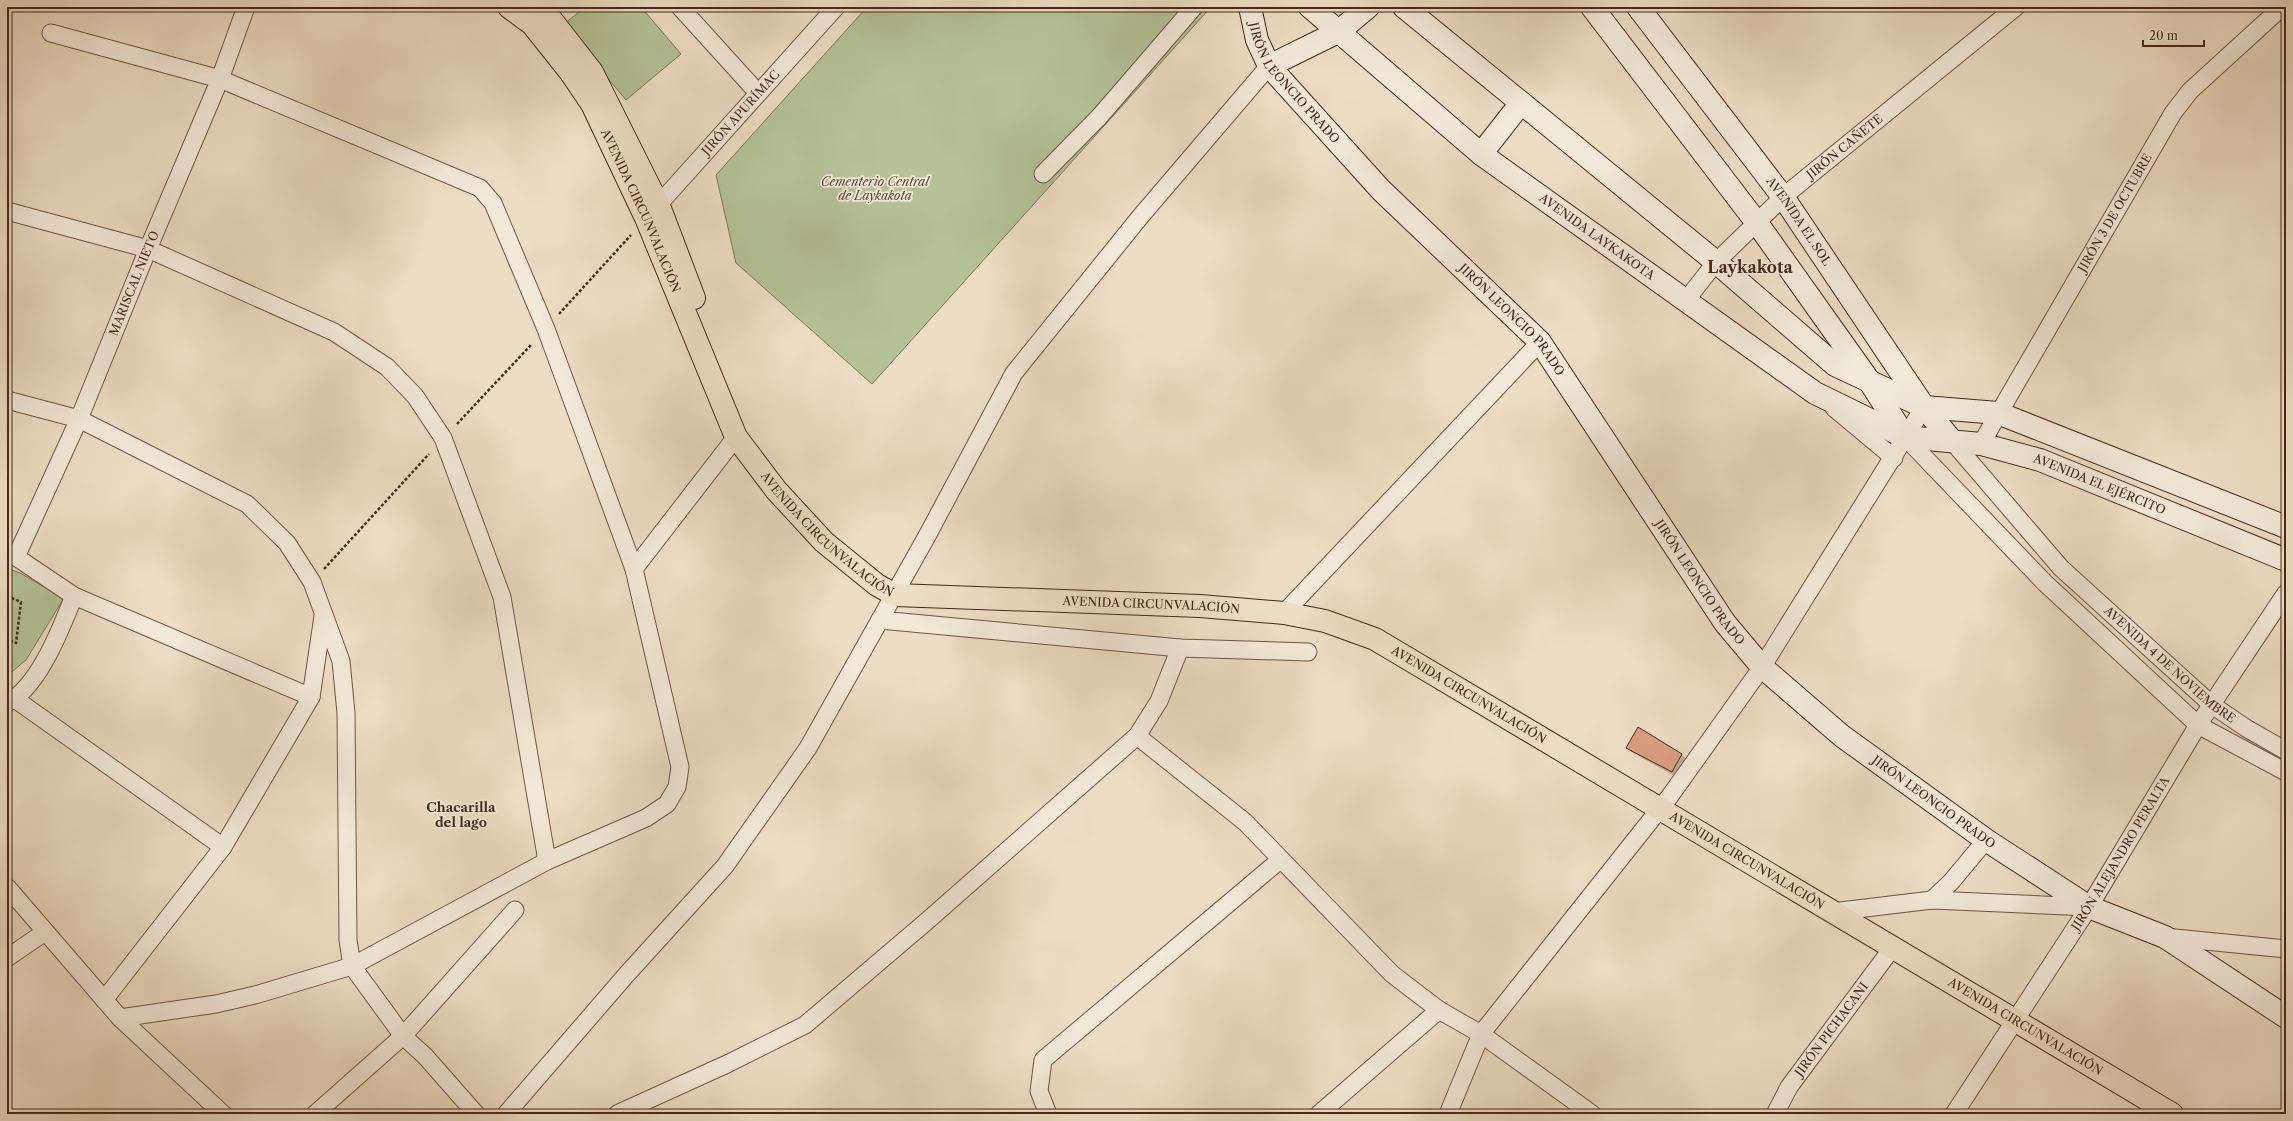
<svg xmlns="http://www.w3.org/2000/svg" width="2293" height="1121" viewBox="0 0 2293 1121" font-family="'Libre Caslon Text',serif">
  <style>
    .green { fill: #b4c297; stroke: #7e7658 }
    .shadow { fill: #0003 }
    .building { fill: #da9e82; stroke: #47291a }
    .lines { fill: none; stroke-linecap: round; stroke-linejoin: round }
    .street-casing { stroke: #705644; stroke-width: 19 }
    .secondary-casing { stroke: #47291a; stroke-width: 24 }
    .highway-casing { stroke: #47291a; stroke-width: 24 }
    .path { stroke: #47291a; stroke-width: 2.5; stroke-dasharray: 3 2; stroke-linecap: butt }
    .street { stroke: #f3e9d9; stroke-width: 17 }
    .secondary { stroke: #f3e9d9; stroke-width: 22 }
    .highway { stroke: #edddc4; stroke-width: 22 }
    .labels { text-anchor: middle; stroke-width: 3.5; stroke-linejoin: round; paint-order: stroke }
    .street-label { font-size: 12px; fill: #47291a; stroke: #f3e9d9 }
    .park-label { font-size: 12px; font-style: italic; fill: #5d4833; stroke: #f3e9d9 }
    .neighbourhood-label { font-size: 13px; font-weight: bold; fill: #47291a; stroke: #f3e9d9 }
    .district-label { font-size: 16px; font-weight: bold; fill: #47291a; stroke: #f3e9d9 }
  </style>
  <rect width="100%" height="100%" fill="#edddc4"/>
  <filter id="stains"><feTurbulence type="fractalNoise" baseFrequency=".005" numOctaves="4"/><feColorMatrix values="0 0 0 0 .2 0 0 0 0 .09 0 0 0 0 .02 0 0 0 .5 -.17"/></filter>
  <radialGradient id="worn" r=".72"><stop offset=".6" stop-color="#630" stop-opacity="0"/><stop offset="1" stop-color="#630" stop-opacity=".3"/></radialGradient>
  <!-- green -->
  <path class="green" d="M 585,7 L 641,7 L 681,54 L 626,100 L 563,25 Z
    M 867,7 L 1211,7 L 872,384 L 736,263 L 716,175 Z
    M 7,568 L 20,573 L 64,598 L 26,660 L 7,676 Z"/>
  <!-- shadow -->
  <path class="shadow" d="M 1638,729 L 1682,755 L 1688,761 L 1678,778 L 1633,753 L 1627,748 Z"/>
  <!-- building -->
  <path class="building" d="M 1638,727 L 1682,754 L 1672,772 L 1626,748 Z"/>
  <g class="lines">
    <!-- street casing -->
    <g class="street-casing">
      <g id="street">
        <path d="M 680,7 L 758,93"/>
        <path d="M 51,33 L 220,79 L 480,188 L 493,203 L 546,329 L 634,569 L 680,767 L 677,787 L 667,804 L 646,818 L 547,861 L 352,966 L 255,995 L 216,1004 L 120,1018"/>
        <path d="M 1043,174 L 1100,116 L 1194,7"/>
        <path d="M 7,211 L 148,249 L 334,332 L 387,367 L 415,396 L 443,438 L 502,597 L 547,861"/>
        <path id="s1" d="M 650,214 L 836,7"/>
        <path id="s2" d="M 1687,299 L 1716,262 L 1783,197 L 2016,7"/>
        <path d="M 7,400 L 79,419 L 247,504 L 287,543 L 312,582 L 341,661 L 346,713 L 348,940 L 352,966 L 403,1036 L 425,1056 L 476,1114"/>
        <path d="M 1834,408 L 1894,458"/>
        <path d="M 1905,437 L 2045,583 L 2198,725 L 2286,772"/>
        <path id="s3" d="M 1952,441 L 2061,568 L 2212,705 L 2246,728 L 2286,751"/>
        <path id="s4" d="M 1981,444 L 2173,113 L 2190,91 L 2282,7"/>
        <path d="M 7,554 L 16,557 L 74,596 L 311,697"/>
        <path id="s5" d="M 16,557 L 79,419 L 148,249 L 220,79 L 246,7"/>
        <path d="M 634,569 L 736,437"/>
        <path d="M 1284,613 L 1540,342"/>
        <path d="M 880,620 L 1180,648 L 1308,652"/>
        <path d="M 15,699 L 223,847"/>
        <path d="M 7,703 C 39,687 61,628 74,596"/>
        <path d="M 1137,736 L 1245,822 L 1392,974 L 1439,1010 L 1481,1034 L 1592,1114"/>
        <path d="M 7,887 L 120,1018 L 223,1114"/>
        <path d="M 1932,900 L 1951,882 L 1986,840"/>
        <path d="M 1832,912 L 1932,900 L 2089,907"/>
        <path d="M 2165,937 L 2286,949"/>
        <path d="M 7,958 L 45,932"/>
        <path d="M 104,1000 L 223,847 L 311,697 L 323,616"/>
        <path d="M 315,1114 L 403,1036 L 515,910"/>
        <path d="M 506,1114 L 627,974 L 725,866 L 808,748 L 927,536 L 1014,373 L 1140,217 L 1269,66"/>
        <path d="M 617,1114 L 727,1064 L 805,1025 L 927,921 L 1137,736 L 1159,701 L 1180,648"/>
        <path d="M 1048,1114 L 1039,1091 L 1043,1060 L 1280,860"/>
        <path d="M 1319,1114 L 1439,1010"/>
        <path d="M 1448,1114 L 1481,1034 L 1670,796 L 1762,667 L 1924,407"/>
        <path id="s6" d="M 1775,1114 L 1789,1087 L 1893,947"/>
        <path id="s7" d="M 1954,1114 L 2089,907 L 2198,725 L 2286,593"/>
      </g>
    </g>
    <!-- secondary casing -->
    <g class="secondary-casing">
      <g id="secondary">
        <path id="s8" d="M 1250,7 L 1257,40 L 1269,66 L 1381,190 L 1540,342 L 1725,623 L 1762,667 L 1842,736 L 1986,840 L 2089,907 L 2165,937 L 2286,1017"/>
        <path id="s9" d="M 1310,7 L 1481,154 L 1815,393 L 1905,437 L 1981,444 L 2040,460 L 2286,560"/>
        <path d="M 1404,7 L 1716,262 L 1835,365 L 1924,407 L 1998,413 L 2286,527"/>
        <path d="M 1592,7 L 1757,223 L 1870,382 L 1905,437"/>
        <path id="s10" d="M 1638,7 L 1783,197 L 1924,407 L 1952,441"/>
        <path d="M 1269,66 L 1338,32 L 1368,7"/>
        <path d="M 1481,154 L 1521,103"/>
      </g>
    </g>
    <!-- highway casing -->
    <g class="highway-casing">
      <g id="highway">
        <path id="s11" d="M 509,7 L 532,24 L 571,73 L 592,104 L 646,218 L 736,437 L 776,490 L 824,542 L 877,585 L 895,595 L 1200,606 L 1284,613 L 1325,621 L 1375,639 L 2172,1114"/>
        <path d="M 536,7 L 550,18 L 592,72 L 659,206 L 694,298"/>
      </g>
    </g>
    <!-- path -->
    <path class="path" d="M 559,314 L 631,235
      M 457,424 L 531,345
      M 324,569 L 429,454
      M 7,596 L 21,602 L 16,643 L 7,639"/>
    <!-- street -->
    <use href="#street" class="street"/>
    <!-- secondary -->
    <use href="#secondary" class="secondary"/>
    <!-- highway -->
    <use href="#highway" class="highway"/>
  </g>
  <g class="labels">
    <!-- street labels -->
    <g class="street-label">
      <text dy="4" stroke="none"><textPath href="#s8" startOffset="90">JIRÓN LEONCIO PRADO</textPath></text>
      <text dy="4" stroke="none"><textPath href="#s1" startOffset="136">JIRÓN APURÍMAC</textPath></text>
      <text dy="4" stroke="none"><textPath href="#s2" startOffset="220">JIRÓN CAÑETE</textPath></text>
      <text dy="4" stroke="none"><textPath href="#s11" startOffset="246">AVENIDA CIRCUNVALACIÓN</textPath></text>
      <text dy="4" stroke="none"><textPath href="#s4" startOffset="267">JIRÓN 3 DE OCTUBRE</textPath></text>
      <text dy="4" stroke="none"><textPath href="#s10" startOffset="268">AVENIDA EL SOL</textPath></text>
      <text dy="4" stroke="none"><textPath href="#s9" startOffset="368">AVENIDA LAYKAKOTA</textPath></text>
      <text dy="4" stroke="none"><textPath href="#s5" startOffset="298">MARISCAL NIETO</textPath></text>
      <text dy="4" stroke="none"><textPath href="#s8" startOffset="414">JIRÓN LEONCIO PRADO</textPath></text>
      <text dy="4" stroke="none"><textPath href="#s9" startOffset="938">AVENIDA EL EJÉRCITO</textPath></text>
      <text dy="4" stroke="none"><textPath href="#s11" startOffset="626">AVENIDA CIRCUNVALACIÓN</textPath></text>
      <text dy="4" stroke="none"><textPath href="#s8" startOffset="738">JIRÓN LEONCIO PRADO</textPath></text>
      <text dy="4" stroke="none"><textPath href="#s11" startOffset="974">AVENIDA CIRCUNVALACIÓN</textPath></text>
      <text dy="4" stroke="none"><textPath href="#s3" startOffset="313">AVENIDA 4 DE NOVIEMBRE</textPath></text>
      <text dy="4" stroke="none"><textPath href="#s11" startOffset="1311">AVENIDA CIRCUNVALACIÓN</textPath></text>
      <text dy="4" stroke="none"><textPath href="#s8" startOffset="1062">JIRÓN LEONCIO PRADO</textPath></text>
      <text dy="4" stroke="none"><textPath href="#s7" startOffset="309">JIRÓN ALEJANDRO PERALTA</textPath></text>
      <text dy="4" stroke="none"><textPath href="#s11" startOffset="1635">AVENIDA CIRCUNVALACIÓN</textPath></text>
      <text dy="4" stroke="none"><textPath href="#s11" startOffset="1959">AVENIDA CIRCUNVALACIÓN</textPath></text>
      <text dy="4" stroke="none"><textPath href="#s6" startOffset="102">JIRÓN PICHACANI</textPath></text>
    </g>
    <!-- park labels -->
    <g class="park-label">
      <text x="875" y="186">Cementerio Central<tspan x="875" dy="14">de Laykakota</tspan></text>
    </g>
    <!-- neighbourhood labels -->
    <g class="neighbourhood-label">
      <text x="461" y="812">Chacarilla<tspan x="461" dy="15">del lago</tspan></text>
    </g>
    <!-- district labels -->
    <g class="district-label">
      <text x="1750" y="273">Laykakota</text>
    </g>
  </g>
  <!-- margin -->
  <rect width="2293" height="1121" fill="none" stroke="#edddc4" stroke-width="24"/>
  <rect x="8" y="8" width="2277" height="1105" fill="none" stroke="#47291a" stroke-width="2"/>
  <rect x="12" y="12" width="2269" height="1097" fill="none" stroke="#47291a"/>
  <!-- scale -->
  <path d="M2143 40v6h61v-6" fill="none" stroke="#47291a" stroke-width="2"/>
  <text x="2149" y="40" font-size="12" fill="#47291a" stroke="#f3e9d9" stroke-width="3" paint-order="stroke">20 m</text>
  <rect width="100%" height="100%" filter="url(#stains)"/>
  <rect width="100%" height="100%" fill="url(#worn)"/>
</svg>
